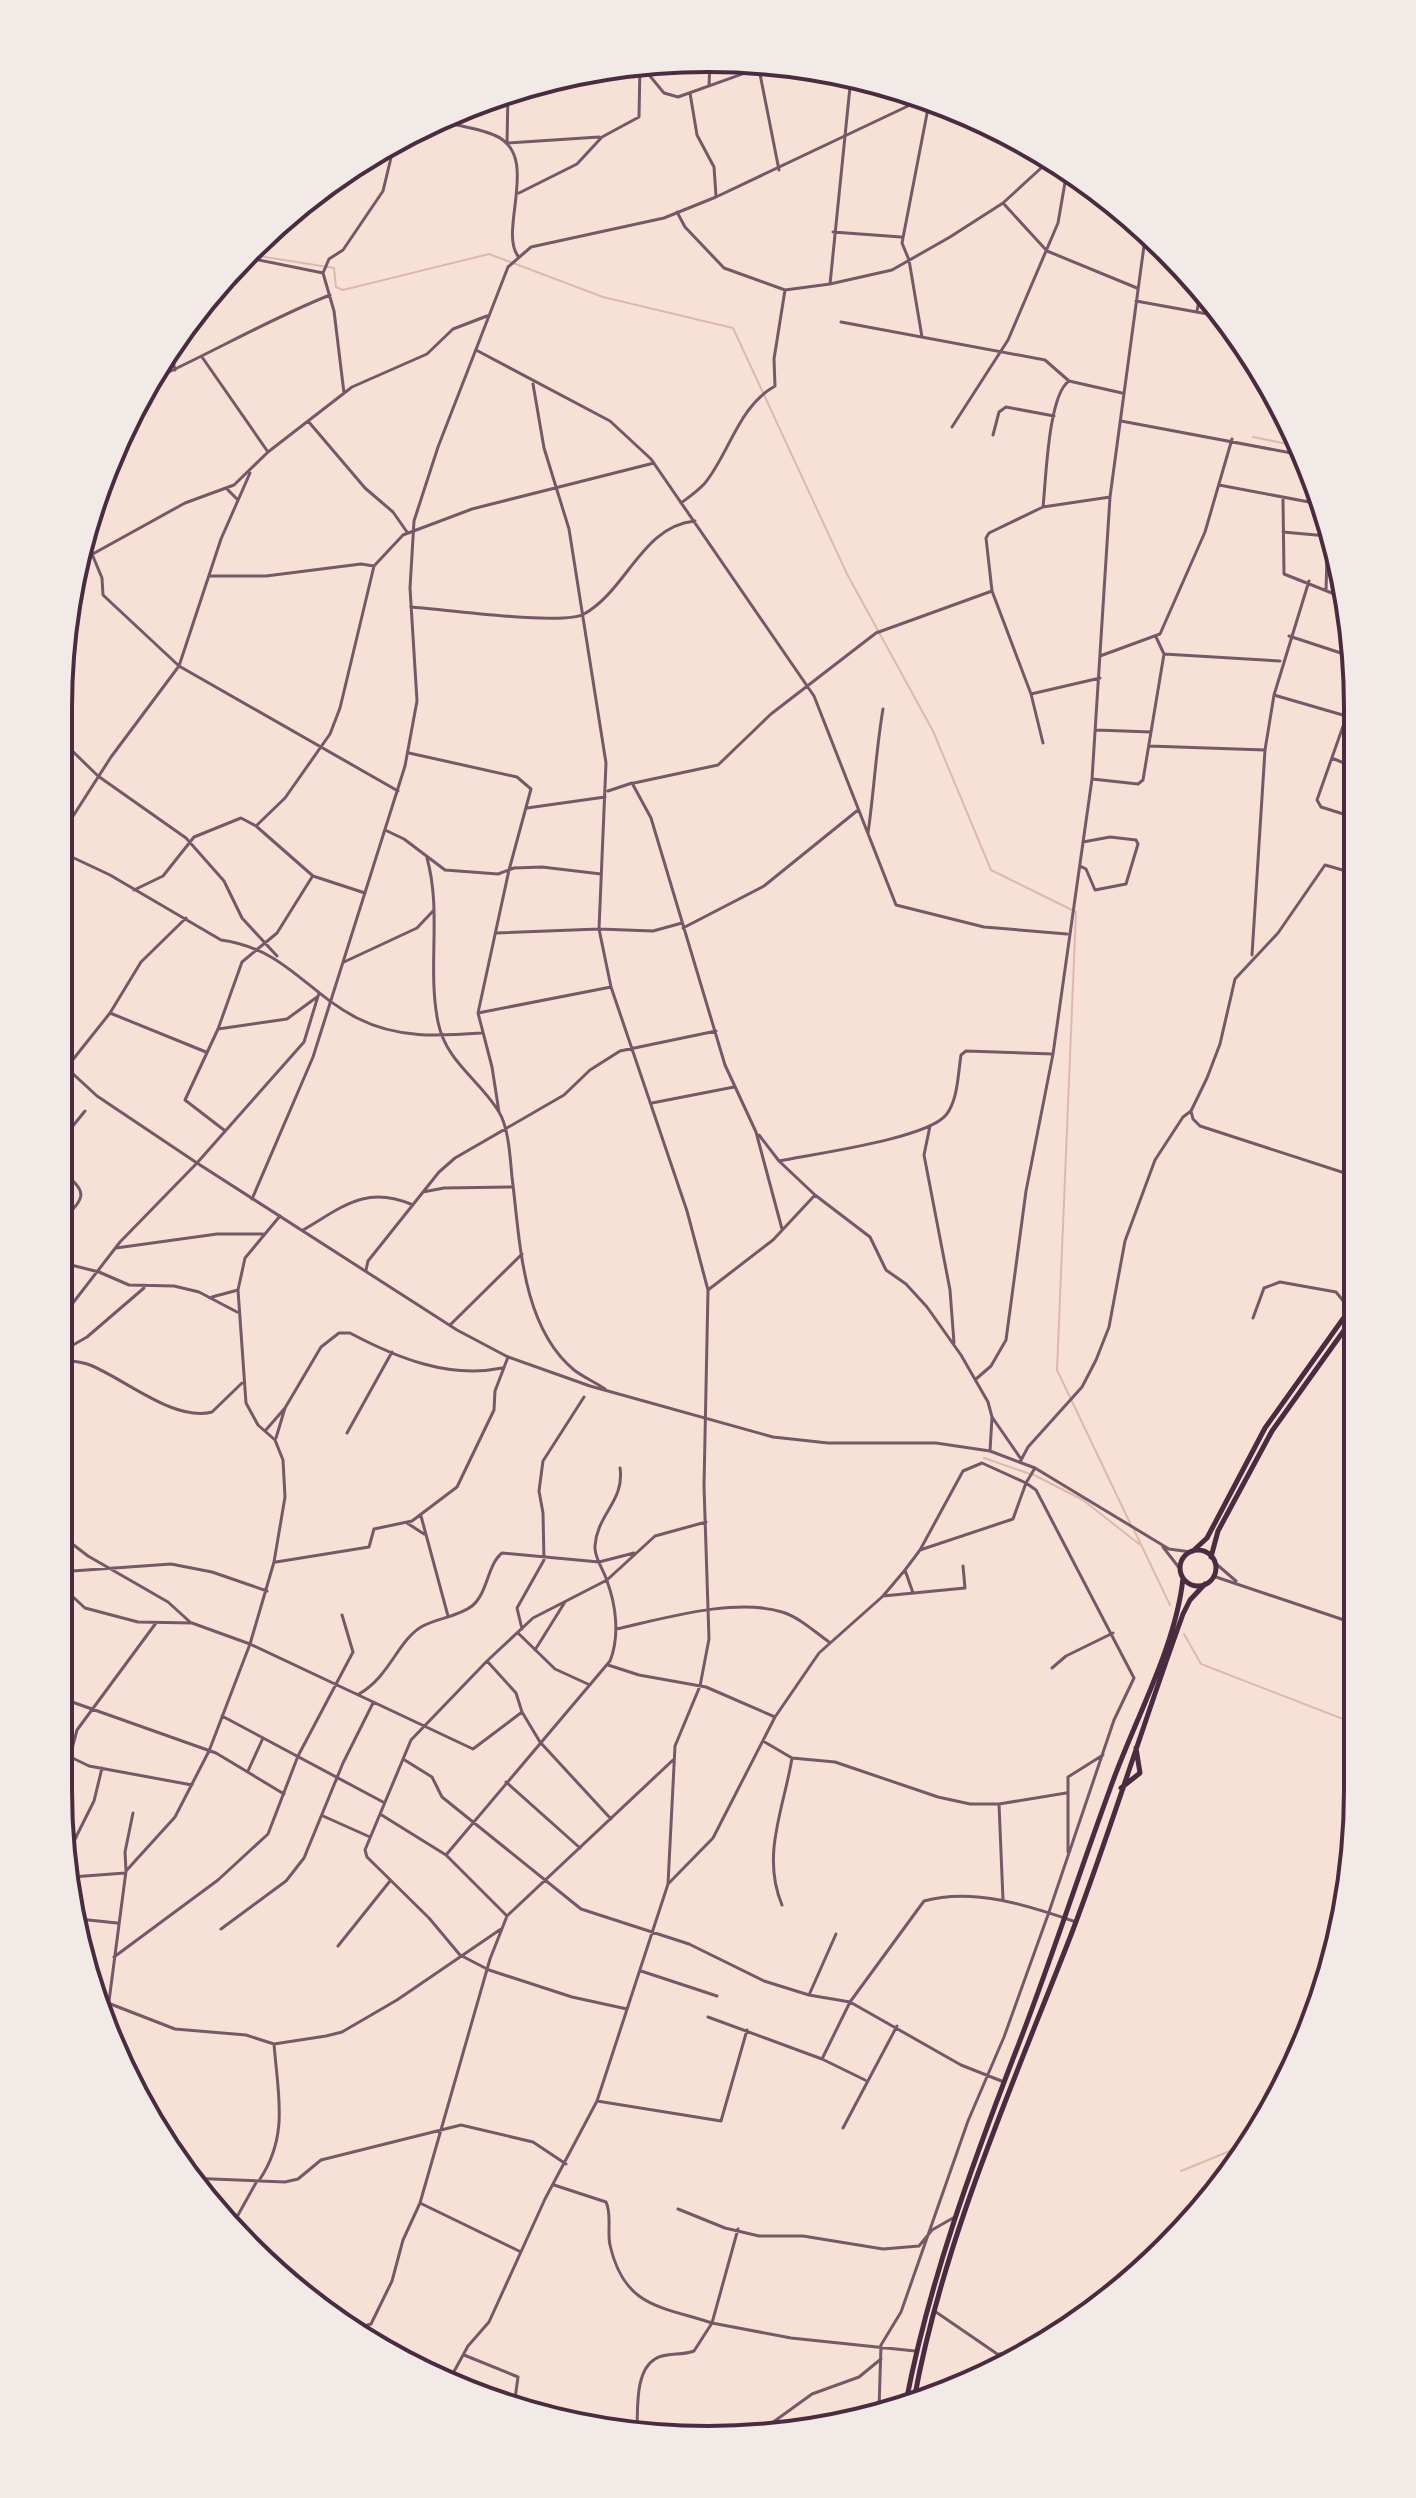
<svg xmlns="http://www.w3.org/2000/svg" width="1416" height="2498" viewBox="0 0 1416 2498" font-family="'Open Sans',sans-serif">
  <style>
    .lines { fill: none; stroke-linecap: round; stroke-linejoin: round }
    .stream { stroke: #dcb8b0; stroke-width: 2 }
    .minor { stroke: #755966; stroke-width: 3 }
    .tertiary { stroke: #755966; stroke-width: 3 }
    .trunk { stroke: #4a2c40; stroke-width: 5 }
    .rim { fill: none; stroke: #4a2c40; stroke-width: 4 }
  </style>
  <rect width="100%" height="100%" fill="#f7e1d7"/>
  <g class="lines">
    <!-- stream -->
    <path class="stream" d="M 246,254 L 334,268 L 336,287 L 343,290 L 489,254 L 603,297 L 733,328 L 847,574 L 933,731 L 991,870 L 1076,912 L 1057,1370 L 1131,1525
      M 1253,437 L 1297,446
      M 984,1458 L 1036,1476 L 1083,1500 L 1139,1544
      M 1134,1530 L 1170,1605
      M 1184,1634 L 1201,1664 L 1356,1724
      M 1238,2148 L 1247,2145
      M 1181,2171 L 1230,2151"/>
    <!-- minor -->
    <path class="minor" d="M 640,64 L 664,93 L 678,97 L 773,63
      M 759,69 L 779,170
      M 709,86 L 710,61
      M 690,93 L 697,135 L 714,167 L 716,196
      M 433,120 C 453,125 476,127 494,135 C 542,154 498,230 518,256
      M 507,143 L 599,137
      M 507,144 L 508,92
      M 519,193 L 577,164 L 602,137 L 639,117 L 640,64
      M 1003,203 L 1047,251 L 1137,288
      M 677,212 L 685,227 L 724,268 L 785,290 L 830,284 L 892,270 L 950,237 L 1003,203 L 1051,159
      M 833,232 L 901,237
      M 244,257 L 323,273 L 334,311 L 344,393
      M 323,273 L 329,259 L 343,250 L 383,191 L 395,141
      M 830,284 L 851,77
      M 1136,301 L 1224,317
      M 1197,311 L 1201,289
      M 841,322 L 1045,360 L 1069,381 L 1122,393
      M 922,337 L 909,260 L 902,243 L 930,98
      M 170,348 L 175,370
      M 476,350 L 610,421 L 651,459 L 814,696 L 896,905 L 984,927 L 1067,934
      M 202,357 L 268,452
      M 145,383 C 208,355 267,320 330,295
      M 308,421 L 365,488 L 393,512 L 407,532
      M 1121,421 L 1302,455
      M 952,427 L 1008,340 L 1058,223 L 1067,171
      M 993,435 L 999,412 L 1006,407 L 1054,416
      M 1219,485 L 1325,505
      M 227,489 L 238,500
      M 1283,499 L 1284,574 L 1347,599
      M 681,503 C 689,497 698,491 705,483 C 730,452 738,407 775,386 L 774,359 L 785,290
      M 1043,507 C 1046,481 1048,395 1069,381
      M 1283,532 L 1327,536
      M 92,554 L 102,578 L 103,595 L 179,666 L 398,791
      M 80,561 L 185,503 L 234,485 L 268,452 L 352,387 L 427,354 L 453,329 L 487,316
      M 211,576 L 266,576 L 361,564 L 374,566
      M 1326,591 L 1328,519
      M 411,607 C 442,609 564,626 584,614 C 627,590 642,526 695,521
      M 1289,636 L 1353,657
      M 1164,654 L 1280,661
      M 1100,656 L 1160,634 L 1205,532 L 1232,439
      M 1031,694 L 1100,678
      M 1274,695 L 1353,718
      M 1353,698 L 1317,800 L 1321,807 L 1353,817
      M 1096,730 L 1151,732
      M 59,738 L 98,776 L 186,838 L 224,881 L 242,918 L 277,956
      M 1043,743 L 1031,694 L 992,591 L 986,538 L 989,533 L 1043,507 L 1110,497
      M 1149,746 L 1265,750
      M 409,753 L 517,777 L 531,789 L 509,870 L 478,1013 L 492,1067 L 499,1112
      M 1332,758 L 1353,767
      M 1092,779 L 1138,784 L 1143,780 L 1164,654 L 1156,637
      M 634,783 L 718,765 L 771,714 L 876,633 L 992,591
      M 608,791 L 632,783 L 651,818 L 725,1065 L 756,1132 L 782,1229
      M 527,808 L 605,797
      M 385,830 L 404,839 L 445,870 L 498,874 L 514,868 L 542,867 L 601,874
      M 868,833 C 874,791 876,750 883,709
      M 59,838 L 111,757 L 179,666 L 221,539 L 250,473
      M 59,851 L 110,875 L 221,940 C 285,949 305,991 357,1018 C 398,1039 439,1036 483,1033
      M 427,858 C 442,912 427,968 438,1022 C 446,1062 479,1079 499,1112 C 509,1129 510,1157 512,1177 C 520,1239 521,1326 574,1370 C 583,1377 595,1382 605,1389
      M 1080,866 L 1086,869 L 1095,890 L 1126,884 L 1138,844 L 1136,840 L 1110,837 L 1083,842
      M 134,890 L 163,876 L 194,837 L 241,818 L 256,826
      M 365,893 L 313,876 L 256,826 L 285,798 L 330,734 L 340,708 L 374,566 L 403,535 L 472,509 L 654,463
      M 59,915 L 64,884 L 62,853
      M 683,928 L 764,886 L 858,810
      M 496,933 L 599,929 L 653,931 L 682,923
      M 1252,955 L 1265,750 L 1274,695 L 1309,581
      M 344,962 L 417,928 L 434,910
      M 59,1006 L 66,997 L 59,986
      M 110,1013 L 206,1052
      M 478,1013 L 611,987
      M 218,1029 L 287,1019 L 317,997
      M 67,1067 L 110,1013 L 141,962 L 186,918
      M 652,1103 L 734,1087
      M 1191,1111 L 1193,1119 L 1200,1126 L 1354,1176
      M 59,1116 L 70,1126
      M 930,1126 L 924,1155 L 950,1290 L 954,1343
      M 224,1130 L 185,1100 L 218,1029 L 242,962 L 277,933 L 312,877
      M 759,1135 L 779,1161 L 815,1195 L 870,1237 L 886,1270 L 906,1284 L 927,1307 L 961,1355 L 988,1402 L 992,1417 L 990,1451
      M 59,1143 L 85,1111
      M 779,1161 C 813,1154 926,1139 946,1115 C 958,1100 958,1074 961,1055 L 966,1051 L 1053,1054
      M 423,1192 L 444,1188 L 513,1187
      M 59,1224 C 84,1197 92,1195 59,1169
      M 303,1230 C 344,1206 366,1185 413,1205
      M 116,1248 L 217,1234 L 263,1234
      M 59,1262 L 99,1272 L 129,1285 L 174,1286 L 199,1292 L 237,1312
      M 366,1270 L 368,1261 L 439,1172 L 455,1158 L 564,1095 L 590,1070 L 620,1051 L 716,1031
      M 708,1290 L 773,1240 L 815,1195
      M 212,1297 L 238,1290
      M 1253,1318 L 1264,1288 L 1280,1282 L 1336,1292 L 1349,1308
      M 59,1321 L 120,1242 L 197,1163 L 304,1042 L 319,993
      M 450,1325 L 522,1254
      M 59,1353 L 87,1337 L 144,1288
      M 59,1360 C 69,1361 80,1361 90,1365 C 125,1379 174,1422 212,1412 L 242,1383
      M 976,1379 L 991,1366 L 1006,1340 L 1026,1191 L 1053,1054 L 1092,779 L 1110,497 L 1146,231
      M 992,1417 L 1021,1459
      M 265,1431 L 285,1408 L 321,1347 L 339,1333 L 350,1333 C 397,1358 449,1379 502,1368
      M 347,1433 L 392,1352
      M 276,1438 L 285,1408
      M 1020,1462 L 1028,1447 L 1082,1387 L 1096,1360 L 1109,1327 L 1125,1241 L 1155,1160 L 1183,1117 L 1191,1111 L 1207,1078 L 1220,1044 L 1235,979 L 1278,933 L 1325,865 L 1353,873
      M 421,1516 L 448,1616
      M 407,1523 L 424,1534
      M 58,1533 L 88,1556 L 168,1602 L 190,1622
      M 276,1562 L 369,1547 L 374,1529 L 412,1521 L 457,1487 L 494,1410 L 495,1391 L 508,1357
      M 905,1570 L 913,1593
      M 58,1572 L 171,1564 L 212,1572 L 267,1591
      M 58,1583 L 85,1608 L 138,1622 L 192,1623 L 250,1644 L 473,1749 L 522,1712
      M 883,1596 L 965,1588 L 963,1566
      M 522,1629 L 517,1608 L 544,1560 L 543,1513 L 539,1491 L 543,1461 L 584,1397
      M 616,1629 C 662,1619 735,1597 782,1612 C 799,1617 815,1632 829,1642
      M 519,1634 L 555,1669 L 590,1685
      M 535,1650 L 565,1602
      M 487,1661 L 516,1693 L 522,1712 L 540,1742 L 611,1819
      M 608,1665 L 639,1675 L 706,1687 L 775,1717
      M 1052,1668 L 1066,1656 L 1113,1633
      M 359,1694 C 390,1676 397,1642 421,1627 C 436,1618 458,1617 472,1606 C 488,1593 487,1565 502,1553 L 599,1562 L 634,1553
      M 58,1697 L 216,1753 L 284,1794
      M 222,1716 L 383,1802
      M 763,1741 L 792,1758 L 835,1762 L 938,1797 L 970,1804 L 999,1804 L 1066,1793
      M 58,1751 L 89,1766 L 192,1785
      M 403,1759 L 432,1777 L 442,1797 L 581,1909 L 689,1944 L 764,1981 L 809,1995 L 850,2002 L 961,2065 L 1004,2082
      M 248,1771 L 263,1738
      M 506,1782 L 580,1848
      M 58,1784 L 69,1760 L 77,1730 L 156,1623
      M 999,1804 L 1003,1900
      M 380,1814 L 446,1855 L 507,1916
      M 323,1816 L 370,1837
      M 63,1818 L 76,1838
      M 1068,1852 L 1068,1777 L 1103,1755
      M 446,1855 L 610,1661 C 620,1636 616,1605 607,1581 C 604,1570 594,1558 595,1546 C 597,1514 625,1501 620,1468
      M 126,1871 L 125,1852 L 133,1813
      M 72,1877 L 125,1873
      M 77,1878 L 74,1841 L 94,1801 L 102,1768
      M 668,1884 L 713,1838 L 775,1717 L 819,1653 L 883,1596 L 905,1570 L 920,1550 L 963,1471 L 982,1463 L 1026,1483 L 1035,1468
      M 782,1905 C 761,1855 784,1808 792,1758
      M 79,1919 L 117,1923
      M 221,1929 L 286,1881 L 304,1858 L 343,1763 L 373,1703
      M 338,1946 L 390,1881
      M 114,1957 L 218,1880 L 268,1834 L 298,1756 L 353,1652 L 342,1615
      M 641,1971 L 717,1996
      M 809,1995 L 836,1934
      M 108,2003 L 175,2029 L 246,2035 L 274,2044 L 326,2036 L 342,2032 L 397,2000 L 501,1929
      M 627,2009 L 572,1997 L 489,1970 L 460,1955 L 429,1918 L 367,1857 L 365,1850 L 411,1740 L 487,1661 L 533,1618 L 607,1580 L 655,1536 L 706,1522
      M 708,2017 L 822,2059 L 850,2002 L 924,1901 C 973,1887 1030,1906 1076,1922
      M 106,2024 L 126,1871 L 175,1817 L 209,1751 L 250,1644 L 274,1562 L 285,1497 L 283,1460 L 275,1440 L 258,1425 L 246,1403 L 238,1290 L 245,1258 L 280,1216
      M 822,2059 L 865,2080
      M 597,2101 L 721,2121 L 747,2030
      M 843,2128 L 897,2026
      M 188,2178 L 285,2182 L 298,2179 L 321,2160 L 461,2125 L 533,2142 L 566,2164
      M 260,2179 C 289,2135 278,2095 274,2044
      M 554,2185 L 606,2202 C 612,2214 607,2232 610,2245 C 624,2307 660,2306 712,2323 L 738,2229
      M 420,2203 L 521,2252
      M 678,2209 L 725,2228 L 759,2236 L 803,2236 L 883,2249 L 919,2246 L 932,2230 L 953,2218
      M 233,2224 L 257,2181
      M 936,2312 L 1006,2360
      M 349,2331 L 371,2324 L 392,2281 L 403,2240 L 420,2203 L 490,1959 L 507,1916 L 673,1760
      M 999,2354 L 1015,2354
      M 464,2355 L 518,2377 L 514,2406
      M 451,2377 L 468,2346 L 489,2322 L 545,2199 L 597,2101 L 668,1884 L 675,1746 L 700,1686 L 709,1639 L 704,1486 L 708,1290 L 687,1211 L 611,987 L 599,929 L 606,763 L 569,529 L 544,448 L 533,384
      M 879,2409 L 881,2345 L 901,2312 L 968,2121 L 1004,2037 L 1049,1912 L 1114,1720 L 1134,1678 L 1036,1490 L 1026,1483 L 1013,1519 L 920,1550
      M 637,2427 C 638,2408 635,2371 655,2359 C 665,2352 682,2356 694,2351 L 712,2323 L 791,2338 L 915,2351
      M 751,2438 L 812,2394 L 859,2377 L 881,2359"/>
    <!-- tertiary -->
    <path class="tertiary" d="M 59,1061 L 97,1096 L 197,1163 L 457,1330 L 508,1357 L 590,1386 L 773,1437 L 828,1443 L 936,1443 L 990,1451 L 1035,1468 L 1169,1549 L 1191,1552
      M 252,1199 L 313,1057 L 405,766 L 417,701 L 410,588 L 414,521 L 438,447 L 508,267 L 531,247 L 664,218 L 716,197 L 927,97
      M 1163,1547 L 1180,1569
      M 1214,1562 L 1236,1581
      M 1213,1576 L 1356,1624"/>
    <!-- trunk -->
    <path class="trunk" d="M1180 1568a18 18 0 1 1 36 0a18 18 0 1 1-36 0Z
      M 1193,1551 L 1207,1538 L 1265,1428 L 1355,1302
      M 1211,1557 L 1218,1531 L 1272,1431 L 1355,1315
      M 1121,1788 L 1140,1773 L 1136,1748
      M 914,2400 C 943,2240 1012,2087 1071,1935 C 1111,1830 1144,1721 1183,1614 L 1190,1600 L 1205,1584
      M 906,2402 C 929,2282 972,2165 1016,2051 C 1050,1964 1078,1876 1110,1789 C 1133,1723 1176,1647 1183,1578"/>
  </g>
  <!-- crop -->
  <path d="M0 0H1416V2498H0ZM708 72H708A636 636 0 0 1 1344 708V1790A636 636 0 0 1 708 2426H708A636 636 0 0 1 72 1790V708A636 636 0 0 1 708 72Z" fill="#f1eae7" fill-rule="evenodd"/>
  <path class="rim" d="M708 72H708A636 636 0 0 1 1344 708V1790A636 636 0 0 1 708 2426H708A636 636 0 0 1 72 1790V708A636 636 0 0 1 708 72Z"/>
</svg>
